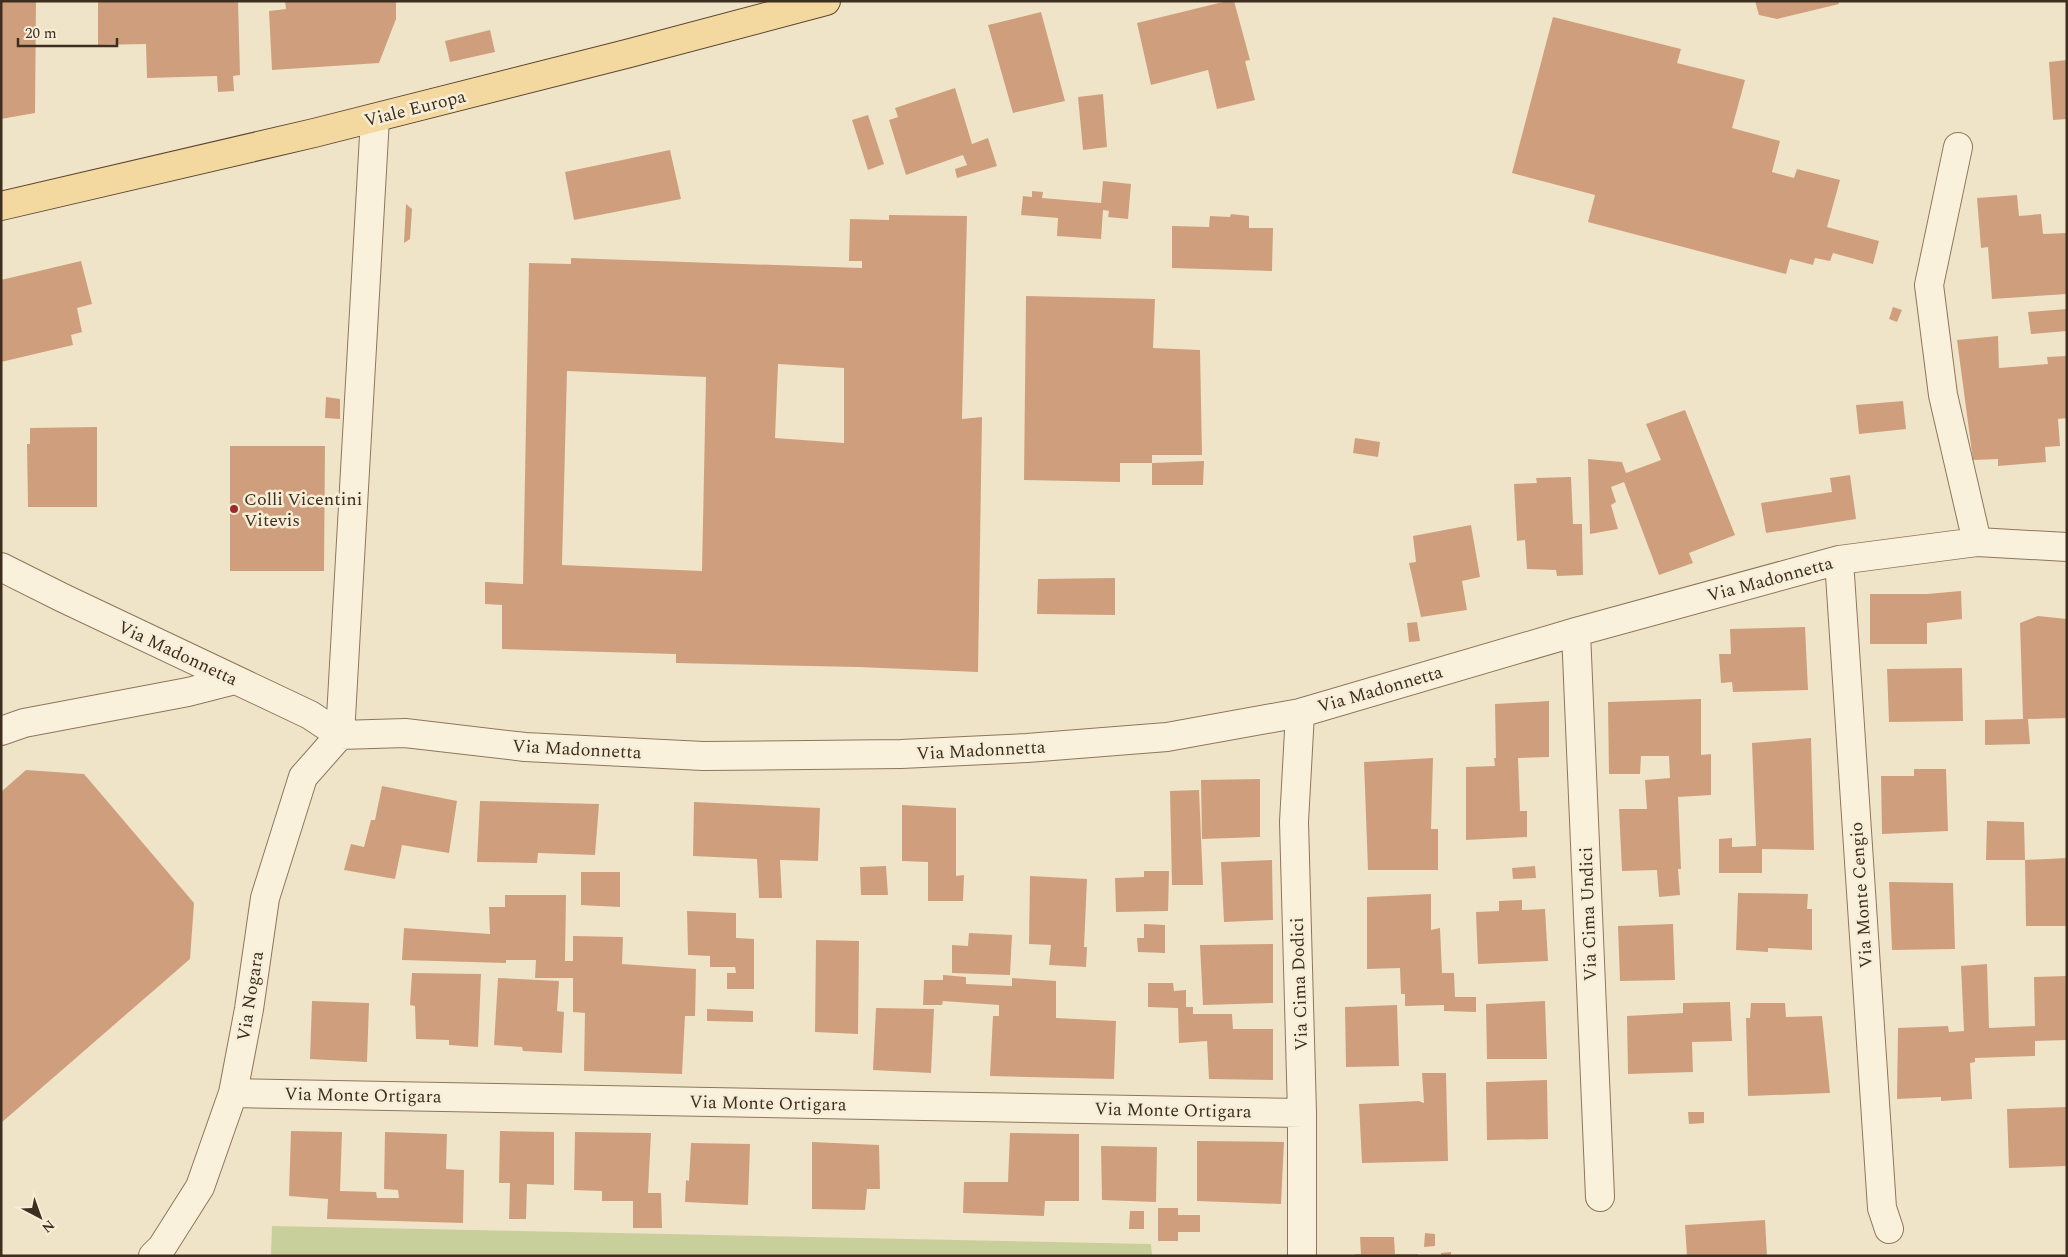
<svg xmlns="http://www.w3.org/2000/svg" width="2068" height="1257" viewBox="0 0 2068 1257" font-family="Spectral,serif">
  <style>
    .green { fill: #c9cf9b }
    .building { fill: #cf9f7d; fill-rule: evenodd }
    .lines { fill: none; stroke-linecap: round; stroke-linejoin: round }
    .minor-casing { stroke: #8d765c; stroke-width: 30 }
    .major-casing { stroke: #5b4430; stroke-width: 30 }
    .minor { stroke: #faf1dc; stroke-width: 28 }
    .major { stroke: #f3d9a0; stroke-width: 28 }
    .poi-dot { fill: #9e2a2b; stroke: #f7eed8; stroke-width: 2 }
    .labels { text-anchor: middle; stroke-width: 5; stroke-linejoin: round; paint-order: stroke }
    .street-label { font-size: 18px; fill: #3d2e20; stroke: #f7eed8 }
    .poi-label { font-size: 18px; fill: #3d2e20; stroke: #f7eed8; text-anchor: start }
  </style>
  <rect width="100%" height="100%" fill="#f0e4c8"/>
  <!-- green -->
  <path class="green" d="M 272,1226 L 1151,1244 L 1152,1256 L 271,1256 Z"/>
  <!-- building -->
  <path class="building" d="M 1,1 L 36,1 L 35,113 L 1,119 Z
    M 98,1 L 238,1 L 240,75 L 233,76 L 234,91 L 218,92 L 217,76 L 147,78 L 146,44 L 98,45 Z
    M 285,1 L 396,1 L 396,19 L 379,63 L 272,70 L 269,11 L 286,9 Z
    M 1227,1 L 1234,1 L 1250,60 L 1245,61 L 1255,100 L 1217,109 L 1208,70 L 1151,85 L 1137,23 Z
    M 1755,1 L 1838,1 L 1839,4 L 1777,19 L 1759,15 Z
    M 1041,12 L 1065,101 L 1013,113 L 988,25 Z
    M 1553,17 L 1681,49 L 1677,63 L 1745,80 L 1732,128 L 1780,141 L 1772,172 L 1794,178 L 1797,169 L 1840,180 L 1827,227 L 1879,241 L 1873,264 L 1833,253 L 1830,261 L 1815,258 L 1813,265 L 1790,259 L 1786,274 L 1588,222 L 1595,195 L 1512,173 Z
    M 490,30 L 495,52 L 450,62 L 445,41 Z
    M 2067,60 L 2067,119 L 2053,120 L 2049,62 Z
    M 955,88 L 972,144 L 988,138 L 997,166 L 957,178 L 955,169 L 967,165 L 963,155 L 906,175 L 889,120 L 898,117 L 895,108 Z
    M 1103,94 L 1107,147 L 1083,150 L 1078,97 Z
    M 868,115 L 884,164 L 868,170 L 852,120 Z
    M 670,150 L 681,199 L 574,220 L 565,172 Z
    M 1103,181 L 1131,184 L 1128,219 L 1108,217 L 1109,211 L 1103,210 L 1101,239 L 1057,236 L 1058,218 L 1021,215 L 1023,196 L 1032,197 L 1032,191 L 1043,192 L 1042,198 L 1101,203 Z
    M 2017,195 L 2019,216 L 2041,214 L 2043,234 L 2067,233 L 2067,294 L 1992,299 L 1988,247 L 1981,248 L 1977,198 Z
    M 406,204 L 412,209 L 410,239 L 404,243 Z
    M 1231,214 L 1249,216 L 1249,228 L 1273,228 L 1272,271 L 1172,268 L 1172,226 L 1209,227 L 1210,216 L 1230,217 Z
    M 889,215 L 967,216 L 962,419 L 982,417 L 978,672 L 858,667 L 676,663 L 676,654 L 502,649 L 502,605 L 485,604 L 485,582 L 523,584 L 529,263 L 571,264 L 571,258 L 862,268 L 862,261 L 849,261 L 850,219 L 889,220 ZM 778,364 L 844,368 L 844,443 L 775,438 ZM 567,371 L 706,377 L 702,571 L 562,565 Z
    M 81,261 L 92,304 L 77,308 L 82,332 L 71,335 L 73,345 L 1,362 L 1,280 Z
    M 1026,296 L 1155,299 L 1153,348 L 1200,350 L 1202,455 L 1152,455 L 1152,463 L 1120,463 L 1120,482 L 1024,480 Z
    M 1893,307 L 1902,310 L 1897,322 L 1889,319 Z
    M 2067,309 L 2067,331 L 2031,334 L 2028,312 Z
    M 1998,336 L 1999,368 L 2048,364 L 2047,357 L 2067,356 L 2067,418 L 2058,419 L 2060,446 L 2045,447 L 2046,462 L 1998,466 L 1998,459 L 1973,460 L 1957,340 Z
    M 326,397 L 340,399 L 340,419 L 325,418 Z
    M 1903,401 L 1906,429 L 1859,434 L 1856,405 Z
    M 1685,410 L 1735,535 L 1689,553 L 1693,563 L 1659,575 L 1624,482 L 1611,487 L 1616,502 L 1611,505 L 1618,529 L 1590,534 L 1588,459 L 1622,462 L 1626,473 L 1661,460 L 1646,424 Z
    M 97,427 L 97,507 L 28,507 L 27,444 L 30,444 L 30,428 Z
    M 1355,438 L 1380,442 L 1378,457 L 1353,453 Z
    M 230,446 L 325,446 L 324,571 L 230,571 Z
    M 1204,461 L 1203,485 L 1152,485 L 1152,463 Z
    M 1850,475 L 1856,519 L 1766,533 L 1761,503 L 1832,492 L 1830,478 Z
    M 1571,477 L 1573,524 L 1582,524 L 1583,575 L 1557,576 L 1556,570 L 1527,569 L 1525,540 L 1517,541 L 1514,484 L 1537,483 L 1536,478 Z
    M 1471,525 L 1480,577 L 1462,581 L 1467,610 L 1421,617 L 1409,563 L 1416,562 L 1413,536 Z
    M 1115,578 L 1115,615 L 1037,614 L 1038,579 Z
    M 1961,591 L 1962,619 L 1927,623 L 1927,644 L 1870,644 L 1870,594 L 1927,594 Z
    M 2038,616 L 2067,619 L 2067,718 L 2028,719 L 2030,744 L 1985,745 L 1985,720 L 2023,719 L 2020,623 Z
    M 1417,622 L 1420,641 L 1409,642 L 1407,623 Z
    M 1805,627 L 1808,690 L 1733,692 L 1732,682 L 1721,683 L 1719,654 L 1731,654 L 1730,629 Z
    M 1962,668 L 1963,721 L 1889,722 L 1887,669 Z
    M 1701,699 L 1701,755 L 1711,754 L 1711,795 L 1678,797 L 1681,869 L 1678,869 L 1680,895 L 1659,897 L 1657,870 L 1622,871 L 1619,809 L 1647,809 L 1645,780 L 1670,778 L 1669,756 L 1641,756 L 1640,774 L 1609,774 L 1608,702 Z
    M 1549,701 L 1549,757 L 1518,758 L 1520,811 L 1527,811 L 1527,837 L 1466,840 L 1466,767 L 1495,766 L 1494,758 L 1496,758 L 1495,704 Z
    M 1811,738 L 1814,850 L 1762,849 L 1762,873 L 1719,873 L 1719,839 L 1732,838 L 1732,847 L 1756,846 L 1752,743 Z
    M 1433,758 L 1431,829 L 1438,829 L 1438,870 L 1368,870 L 1364,762 Z
    M 1914,769 L 1946,769 L 1948,831 L 1882,834 L 1881,776 L 1914,776 Z
    M 26,770 L 84,774 L 194,903 L 190,959 L 1,1123 L 1,792 Z
    M 1260,779 L 1260,837 L 1202,839 L 1201,780 Z
    M 382,786 L 457,801 L 449,853 L 402,845 L 395,879 L 344,870 L 351,844 L 364,847 L 371,820 L 375,820 Z
    M 1199,790 L 1203,885 L 1172,885 L 1170,791 Z
    M 480,801 L 599,804 L 595,855 L 538,853 L 537,863 L 477,862 Z
    M 694,802 L 820,808 L 818,861 L 780,860 L 782,898 L 759,898 L 757,859 L 693,856 Z
    M 902,805 L 956,808 L 956,876 L 964,875 L 963,901 L 928,901 L 928,862 L 902,861 Z
    M 1987,821 L 2024,822 L 2025,860 L 1986,860 Z
    M 2067,858 L 2067,926 L 2026,926 L 2025,860 Z
    M 1272,860 L 1273,920 L 1224,922 L 1221,862 Z
    M 886,866 L 888,895 L 861,895 L 860,867 Z
    M 1535,866 L 1536,878 L 1513,879 L 1512,868 Z
    M 1144,871 L 1169,871 L 1168,911 L 1116,912 L 1115,878 L 1144,877 Z
    M 581,872 L 620,872 L 620,907 L 581,905 Z
    M 1030,876 L 1087,879 L 1084,947 L 1087,947 L 1086,967 L 1049,965 L 1051,945 L 1029,944 Z
    M 1889,882 L 1953,883 L 1955,949 L 1892,950 Z
    M 1738,893 L 1808,894 L 1807,909 L 1812,909 L 1812,950 L 1768,948 L 1768,952 L 1736,950 Z
    M 1431,894 L 1431,930 L 1440,928 L 1442,973 L 1454,973 L 1455,997 L 1476,997 L 1476,1012 L 1444,1011 L 1444,1005 L 1405,1006 L 1405,994 L 1401,994 L 1400,968 L 1367,969 L 1367,897 Z
    M 505,895 L 566,895 L 565,961 L 573,961 L 573,936 L 623,937 L 622,964 L 696,969 L 695,1016 L 685,1016 L 682,1074 L 584,1071 L 585,1013 L 573,1012 L 573,978 L 535,978 L 536,960 L 506,960 L 506,963 L 402,960 L 404,928 L 490,934 L 489,907 L 505,907 Z
    M 1522,900 L 1522,910 L 1545,909 L 1548,961 L 1478,964 L 1476,912 L 1499,911 L 1499,901 Z
    M 687,911 L 736,913 L 736,938 L 754,939 L 754,989 L 727,989 L 727,973 L 736,973 L 735,967 L 710,967 L 710,956 L 688,955 Z
    M 1144,924 L 1165,925 L 1165,953 L 1138,952 L 1137,938 L 1144,938 Z
    M 1673,924 L 1675,980 L 1620,981 L 1618,926 Z
    M 969,933 L 1012,935 L 1010,975 L 952,973 L 952,945 L 968,946 Z
    M 816,940 L 859,941 L 858,1034 L 815,1032 Z
    M 1273,944 L 1273,1003 L 1203,1005 L 1200,945 Z
    M 1987,964 L 1989,1028 L 2035,1026 L 2034,977 L 2067,976 L 2067,1040 L 2035,1041 L 2035,1056 L 1975,1058 L 1975,1062 L 1970,1063 L 1972,1099 L 1941,1101 L 1941,1097 L 1897,1099 L 1898,1028 L 1948,1026 L 1949,1032 L 1964,1031 L 1961,966 Z
    M 412,973 L 481,974 L 478,1047 L 449,1045 L 449,1040 L 416,1039 L 415,1006 L 410,1005 Z
    M 943,975 L 966,977 L 966,984 L 1012,986 L 1012,978 L 1056,981 L 1056,1018 L 1116,1021 L 1114,1079 L 990,1076 L 993,1016 L 999,1016 L 999,1005 L 943,1001 L 942,1005 L 923,1005 L 924,980 L 943,980 Z
    M 498,978 L 559,981 L 557,1011 L 564,1012 L 562,1053 L 523,1051 L 522,1047 L 494,1045 Z
    M 1148,983 L 1173,983 L 1174,991 L 1186,990 L 1186,1007 L 1193,1007 L 1193,1014 L 1232,1014 L 1233,1029 L 1273,1029 L 1273,1080 L 1209,1079 L 1207,1041 L 1179,1043 L 1178,1008 L 1148,1007 Z
    M 312,1001 L 369,1003 L 367,1062 L 310,1059 Z
    M 1545,1001 L 1547,1059 L 1487,1059 L 1486,1004 Z
    M 1730,1002 L 1732,1041 L 1692,1042 L 1693,1072 L 1628,1074 L 1627,1016 L 1683,1013 L 1683,1003 Z
    M 1751,1003 L 1785,1003 L 1786,1017 L 1822,1016 L 1830,1093 L 1748,1096 L 1746,1018 L 1750,1018 Z
    M 1397,1005 L 1399,1066 L 1346,1067 L 1345,1007 Z
    M 876,1008 L 934,1009 L 931,1073 L 873,1070 Z
    M 707,1009 L 753,1011 L 753,1022 L 707,1021 Z
    M 1422,1073 L 1446,1073 L 1448,1161 L 1362,1163 L 1359,1104 L 1419,1101 L 1424,1103 Z
    M 1547,1080 L 1548,1139 L 1487,1140 L 1486,1082 Z
    M 2067,1107 L 2067,1166 L 2009,1168 L 2007,1109 Z
    M 1688,1112 L 1704,1112 L 1704,1123 L 1689,1124 Z
    M 291,1131 L 342,1132 L 340,1191 L 376,1192 L 377,1198 L 399,1198 L 398,1190 L 384,1189 L 385,1132 L 447,1134 L 446,1169 L 464,1170 L 463,1223 L 327,1219 L 328,1199 L 289,1196 Z
    M 500,1131 L 554,1132 L 554,1185 L 527,1184 L 526,1219 L 509,1219 L 510,1183 L 499,1183 Z
    M 575,1132 L 651,1133 L 648,1193 L 661,1193 L 662,1228 L 633,1228 L 633,1201 L 602,1201 L 602,1191 L 574,1190 Z
    M 1010,1133 L 1079,1134 L 1079,1201 L 1045,1201 L 1044,1216 L 963,1213 L 964,1182 L 1008,1182 Z
    M 1197,1141 L 1284,1142 L 1281,1204 L 1197,1201 Z
    M 812,1142 L 879,1145 L 880,1189 L 867,1189 L 865,1210 L 812,1209 Z
    M 691,1143 L 750,1144 L 748,1205 L 685,1202 L 686,1180 L 689,1181 Z
    M 1101,1146 L 1157,1147 L 1156,1202 L 1102,1200 Z
    M 1158,1208 L 1178,1208 L 1178,1215 L 1200,1215 L 1200,1232 L 1178,1232 L 1178,1241 L 1158,1241 Z
    M 1130,1211 L 1144,1211 L 1144,1229 L 1129,1229 Z
    M 1765,1220 L 1767,1256 L 1687,1256 L 1685,1225 Z
    M 1425,1233 L 1435,1234 L 1435,1246 L 1424,1247 Z
    M 1360,1237 L 1394,1237 L 1395,1254 L 1418,1254 L 1418,1256 L 1355,1256 L 1355,1254 L 1361,1254 Z
    M 1451,1252 L 1451,1256 L 1441,1256 L 1441,1253 Z"/>
  <g class="lines">
    <!-- minor casing -->
    <g class="minor-casing">
      <path id="minor" d="M 1958,147 L 1929,285 L 1943,395 L 1977,542
        M 1839,560 L 1882,1208 L 1889,1229
        M 1,567 L 63,598 L 310,715 L 340,735 L 405,733 L 525,747 L 703,756 L 901,754 L 1027,748 L 1167,737 L 1300,713 L 1576,632 L 1839,560 L 1977,542 L 2067,547
        M 1576,632 L 1600,1197
        M 1300,713 L 1294,822 L 1302,1113 L 1302,1256
        M 1,731 L 24,723 L 188,692 L 235,680
        M 340,735 L 375,118
        M 233,1093 L 1302,1113
        M 153,1256 L 162,1247 L 200,1187 L 233,1093 L 249,1009 L 265,898 L 303,777 L 340,735"/>
    </g>
    <!-- major casing -->
    <g class="major-casing">
      <path id="major" d="M 1,206 L 314,133 L 630,53 L 826,1"/>
    </g>
    <!-- minor -->
    <use href="#minor" class="minor"/>
    <!-- major -->
    <use href="#major" class="major"/>
  </g>
  <!-- markers -->
  <circle class="poi-dot" cx="234" cy="509" r="5"/>
  <g class="labels">
    <!-- street labels -->
    <g class="street-label">
      <text transform="translate(415 108) rotate(-14)" y="6">Viale Europa</text>
      <text transform="translate(1770 579) rotate(-15)" y="6">Via Madonnetta</text>
      <text transform="translate(178 653) rotate(25)" y="6">Via Madonnetta</text>
      <text transform="translate(1380 689) rotate(-16)" y="6">Via Madonnetta</text>
      <text transform="translate(577 749) rotate(3)" y="6">Via Madonnetta</text>
      <text transform="translate(981 750) rotate(-3)" y="6">Via Madonnetta</text>
      <text transform="translate(1861 895) rotate(-94)" y="6">Via Monte Cengio</text>
      <text transform="translate(1588 914) rotate(-92)" y="6">Via Cima Undici</text>
      <text transform="translate(1299 984) rotate(-92)" y="6">Via Cima Dodici</text>
      <text transform="translate(250 996) rotate(-81)" y="6">Via Nogara</text>
      <text transform="translate(363 1095) rotate(1)" y="6">Via Monte Ortigara</text>
      <text transform="translate(768 1103) rotate(1)" y="6">Via Monte Ortigara</text>
      <text transform="translate(1173 1110) rotate(1)" y="6">Via Monte Ortigara</text>
    </g>
    <!-- poi labels -->
    <g class="poi-label">
      <text x="244" y="505">Colli Vicentini<tspan x="244" dy="21">Vitevis</tspan></text>
    </g>
  </g>
  <!-- border -->
  <rect width="2068" height="1257" fill="none" stroke="#3d2e20" stroke-width="5"/>
  <!-- north arrow -->
  <g transform="translate(40 1217) rotate(139)" stroke="#f7eed8" stroke-width="4" paint-order="stroke">
  <path d="M0-4L9 19L0 12L-9 19Z" fill="#3d2e20"/>
  <text y="-8" font-size="14" font-weight="bold" text-anchor="middle" fill="#3d2e20">N</text>
  </g>
  <!-- scale -->
  <path d="M18 38v8h99v-8" fill="none" stroke="#3d2e20" stroke-width="2.5"/>
  <text x="25" y="38" font-size="15" fill="#3d2e20" stroke="#f7eed8" stroke-width="4" paint-order="stroke">20 m</text>
</svg>
